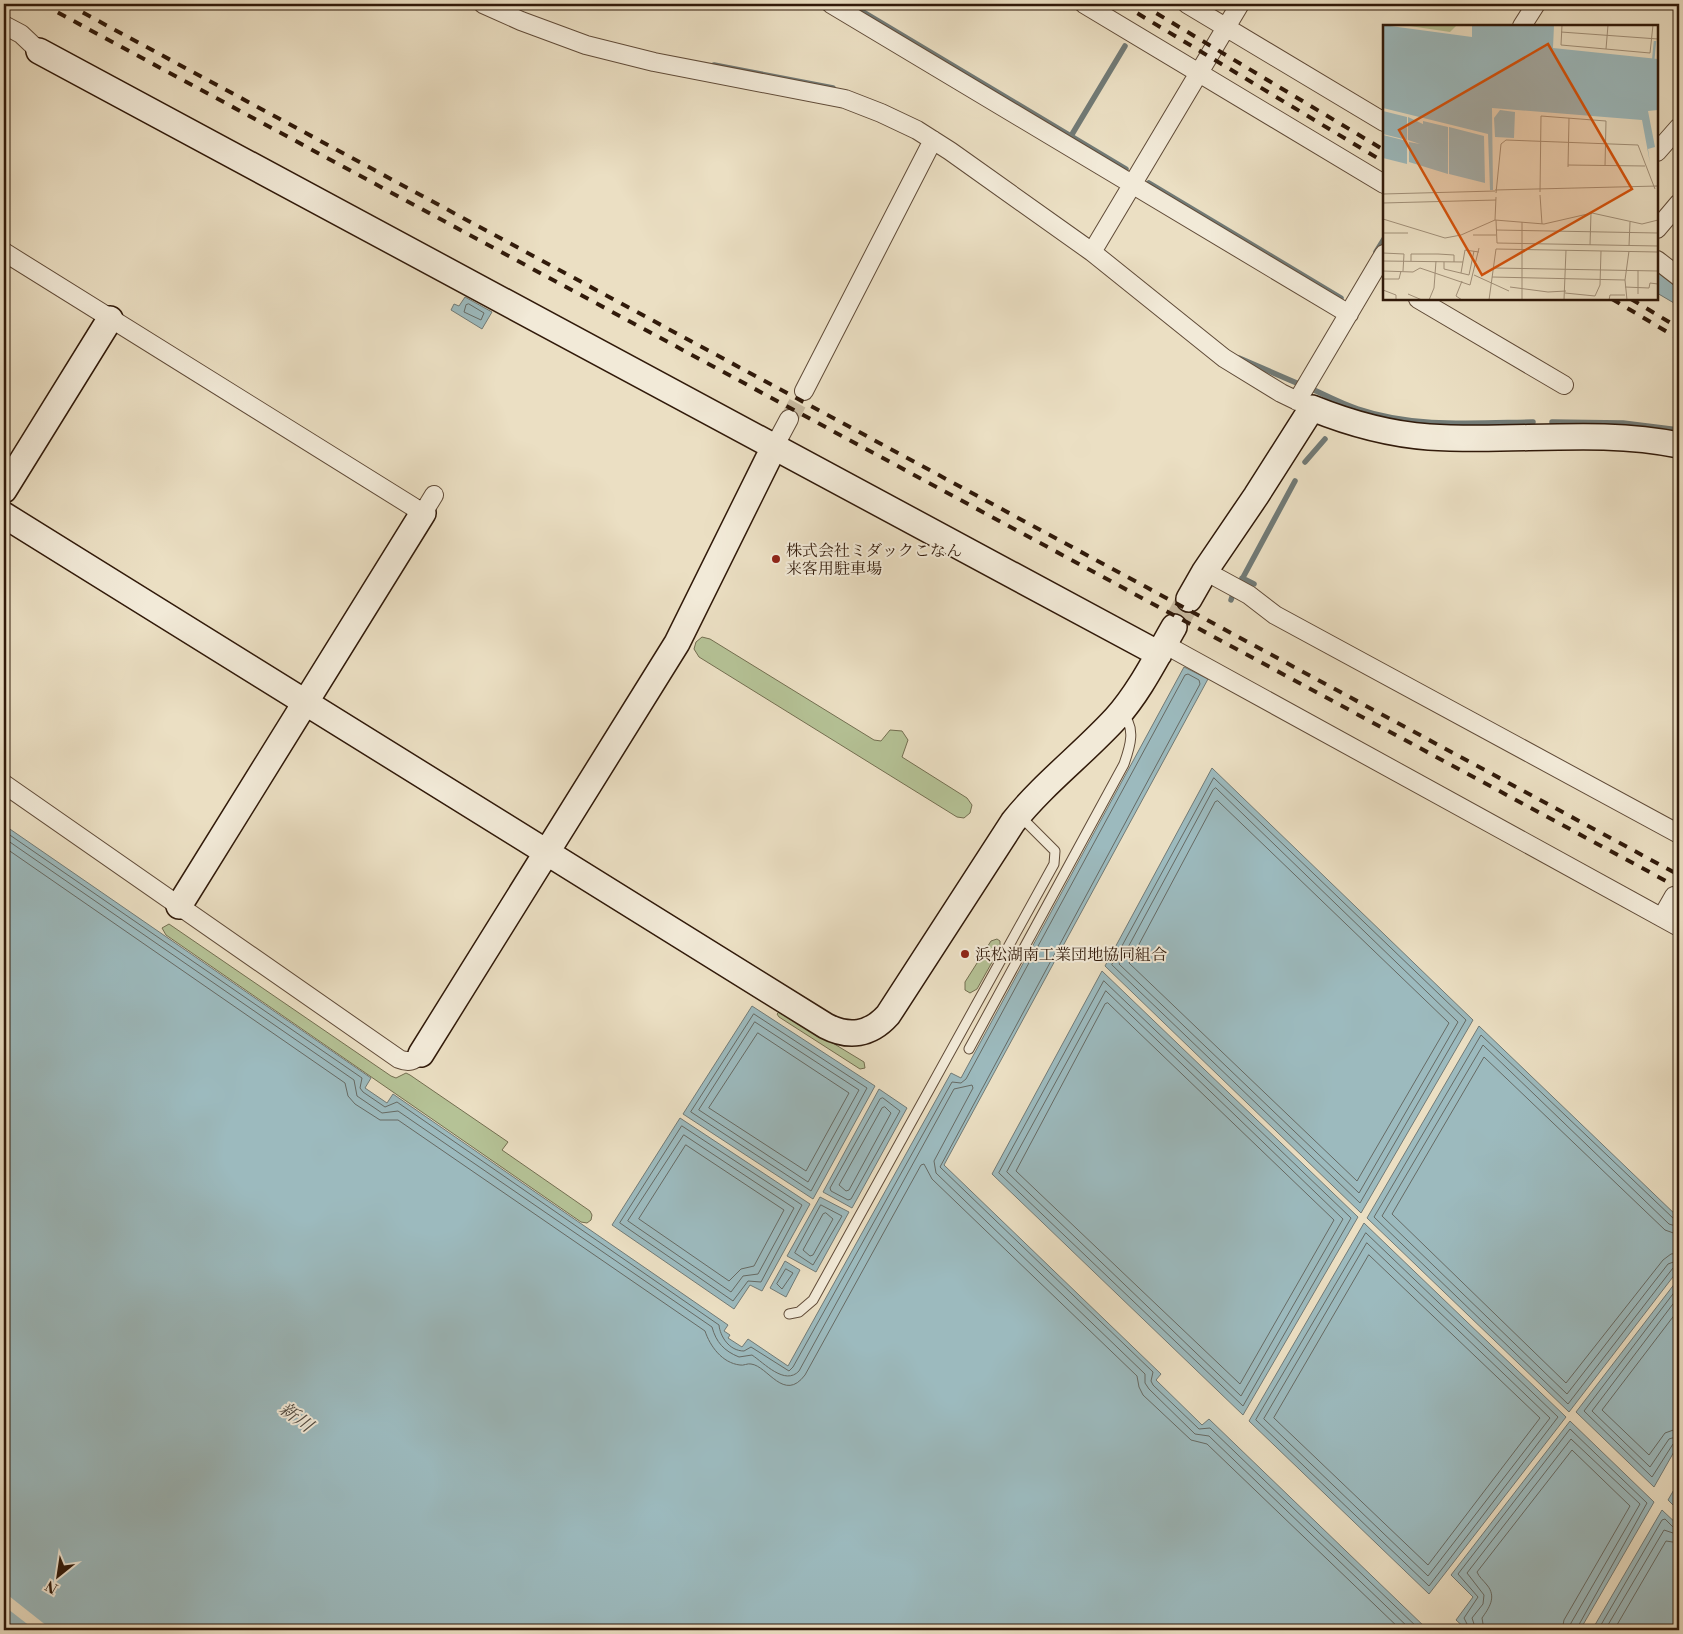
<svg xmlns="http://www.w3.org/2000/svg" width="1683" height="1634" viewBox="0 0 1683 1634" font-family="'Libre Bodoni','Noto Serif JP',serif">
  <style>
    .green { fill: #b5c296; stroke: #736e50 }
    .water { fill: #9cbabe; stroke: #717a76 }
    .pier { fill: #ebdfc3 }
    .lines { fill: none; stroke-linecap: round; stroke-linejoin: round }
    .shore { stroke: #666a64; stroke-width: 1 }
    .stream { stroke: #717a76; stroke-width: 5.5 }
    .street-tunnel { stroke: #c6b89e; stroke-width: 18; stroke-dasharray: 18 9; stroke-linecap: butt }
    .secondary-tunnel { stroke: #c6b89e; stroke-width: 25; stroke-dasharray: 25 12; stroke-linecap: butt }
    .lane-casing { stroke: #604b38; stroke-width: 11 }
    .street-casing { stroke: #604b38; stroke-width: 20 }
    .secondary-casing { stroke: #311a0a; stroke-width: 28 }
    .lane { stroke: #f2ead8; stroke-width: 9 }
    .street { stroke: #f2ead8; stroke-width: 18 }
    .secondary { stroke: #f2ead8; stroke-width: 25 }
    .rail { stroke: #311a0a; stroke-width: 4; stroke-dasharray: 9 9; stroke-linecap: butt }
    .poi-dot { fill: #8f2418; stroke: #f2ead8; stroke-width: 2 }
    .labels { text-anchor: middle; stroke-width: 4; stroke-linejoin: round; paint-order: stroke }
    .poi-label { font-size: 16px; fill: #311a0a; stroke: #f2ead8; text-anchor: start }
    .water-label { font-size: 18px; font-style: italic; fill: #514a40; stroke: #f2ead8 }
    .inset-river { fill: none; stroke: #9cbabe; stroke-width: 2.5 }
    .inset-road { fill: none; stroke: #a19079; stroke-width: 1 }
    .view { fill: #d6530c; fill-opacity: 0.15; stroke: #d6530c; stroke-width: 2.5 }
    .inset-edge { fill: none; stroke: #311a0a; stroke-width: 2.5 }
  </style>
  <rect width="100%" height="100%" fill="#ebdfc3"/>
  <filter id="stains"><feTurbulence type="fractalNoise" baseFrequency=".004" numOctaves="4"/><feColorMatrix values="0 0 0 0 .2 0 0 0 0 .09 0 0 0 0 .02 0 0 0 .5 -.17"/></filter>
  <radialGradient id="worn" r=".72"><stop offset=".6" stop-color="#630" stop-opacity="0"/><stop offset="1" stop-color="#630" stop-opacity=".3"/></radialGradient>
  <!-- green -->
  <path class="green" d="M 702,637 L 710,639 L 874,740 L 881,741 L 890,730 L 902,731 L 908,740 L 902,757 L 967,798 L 972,805 L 970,813 L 964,818 L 957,817 L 699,657 L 694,649 L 696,642 Z
    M 169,924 L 391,1076 L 396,1078 L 406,1073 L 410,1075 L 508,1142 L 502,1150 L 590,1211 L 592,1215 L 591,1220 L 587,1223 L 581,1222 L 166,935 L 162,928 Z
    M 997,939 L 1000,941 L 1000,948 L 977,989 L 970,993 L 965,990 L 965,982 L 991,941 Z
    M 780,1011 L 864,1062 L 865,1068 L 860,1069 L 779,1017 L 777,1014 Z"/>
  <!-- water -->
  <path class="water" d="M 1657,270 L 1679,287 L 1679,306 L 1657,293 Z
    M 465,297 L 492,312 L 482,329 L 451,310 L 454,304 L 459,306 Z
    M 1184,667 L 1208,679 L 944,1165 L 1161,1374 L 1156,1380 L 1202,1425 L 1209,1419 L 1428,1630 L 4,1630 L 4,825 L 371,1078 L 365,1088 L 387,1103 L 393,1094 L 728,1325 L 724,1331 L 730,1335 L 728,1338 L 742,1347 L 748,1339 L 788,1366 L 951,1073 L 961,1078 Z
    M 1212,768 L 1473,1020 L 1361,1213 L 1105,966 Z
    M 1102,971 L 1358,1217 L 1243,1415 L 992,1174 Z
    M 752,1006 L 875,1086 L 813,1199 L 683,1114 Z
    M 1479,1026 L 1679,1218 L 1679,1269 L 1569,1412 L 1367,1218 Z
    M 879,1089 L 907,1108 L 852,1208 L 823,1192 Z
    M 680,1118 L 810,1204 L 762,1291 L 750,1285 L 734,1309 L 612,1225 Z
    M 820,1197 L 849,1212 L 816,1272 L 787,1256 Z
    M 1364,1223 L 1566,1417 L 1429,1594 L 1249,1421 Z
    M 785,1261 L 800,1270 L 786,1297 L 770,1288 Z
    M 1679,1278 L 1679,1443 L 1654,1487 L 1576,1412 Z
    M 1570,1421 L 1654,1502 L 1580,1630 L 1467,1630 L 1456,1620 L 1473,1597 L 1451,1575 Z
    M 1679,1481 L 1679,1511 L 1668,1500 Z
    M 1662,1510 L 1679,1526 L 1679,1630 L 1592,1630 Z"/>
  <!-- pier -->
  <path class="pier" d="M 4,1592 L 52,1630 L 35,1630 L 4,1606 Z"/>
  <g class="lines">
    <!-- shore -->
    <path class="shore" d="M 469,304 L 484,313 L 481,320 L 464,312 L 466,305 Z
      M 1214,778 L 1466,1020 L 1360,1203 L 1112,965 Z
      M 1216,788 L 1458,1022 L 1359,1193 L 1119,964 L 1213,790 Z
      M 1218,801 L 1449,1023 L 1357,1181 L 1129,963 L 1215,802 Z
      M 4,831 L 362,1078 L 360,1088 L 363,1092 L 385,1107 L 397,1102 L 719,1325 C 720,1336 729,1351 744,1351 L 751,1347 L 789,1371 L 793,1367 L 952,1082 L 961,1083 L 966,1079 L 1185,675 L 1188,674 L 1199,680 L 1200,684 L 940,1167 L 1153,1372 L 1151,1381 L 1153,1385 L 1199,1429 L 1210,1428 L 1420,1630
      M 4,838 L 354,1080 L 357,1096 L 382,1113 L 398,1111 L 712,1327 C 716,1342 724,1351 739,1357 L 752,1355 C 764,1363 785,1386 799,1371 L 954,1089 L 972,1085 L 973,1088 L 934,1161 L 936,1173 L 1145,1374 L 1145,1383 L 1149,1389 L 1195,1434 L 1209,1436 L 1411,1630
      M 4,847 L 345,1083 L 348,1096 L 355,1104 L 380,1120 L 398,1120 L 705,1331 C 710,1346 722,1363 740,1365 C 743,1366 748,1363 751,1364 C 768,1366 784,1403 805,1375 L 921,1165 L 924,1164 L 932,1179 L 1137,1376 L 1139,1387 L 1143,1395 L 1191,1440 L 1207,1444 L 1401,1630
      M 1104,981 L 1351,1218 L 1243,1406 L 999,1173 Z
      M 1106,991 L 1343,1219 L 1241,1396 L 1007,1172 Z
      M 1108,1003 L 1334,1220 L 1240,1384 L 1016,1171 L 1105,1004 Z
      M 754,1014 L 867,1088 L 811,1191 L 691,1112 Z
      M 755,1022 L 859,1090 L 808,1182 L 699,1110 Z
      M 758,1033 L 849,1093 L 806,1171 L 709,1108 Z
      M 883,1098 L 900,1111 L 851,1199 L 848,1200 L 831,1191 L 830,1188 L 880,1099 Z
      M 885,1107 L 891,1113 L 849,1190 L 846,1191 L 839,1185 L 882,1108 Z
      M 682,1126 L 802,1205 L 761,1282 L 748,1281 L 733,1301 L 620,1223 Z
      M 684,1135 L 794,1208 L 758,1274 L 743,1276 L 731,1292 L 628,1221 Z
      M 686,1145 L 784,1210 L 754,1266 L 741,1269 L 729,1281 L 639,1219 Z
      M 821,1205 L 842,1216 L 813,1265 L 795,1253 Z
      M 826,1213 L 833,1219 L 813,1255 L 810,1256 L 803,1250 L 823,1214 Z
      M 1679,1221 L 1674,1219 L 1481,1035 L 1374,1217 L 1568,1404 L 1673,1268 L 1679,1266
      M 1679,1227 L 1669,1224 L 1483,1045 L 1382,1216 L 1567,1394 L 1668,1264 L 1679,1260
      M 1366,1233 L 1558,1417 L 1429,1586 L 1256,1420 Z
      M 1679,1235 L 1665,1230 L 1484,1057 L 1392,1214 L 1566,1383 L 1663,1260 L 1671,1254 L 1679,1253
      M 1367,1243 L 1550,1418 L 1428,1576 L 1264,1419 Z
      M 1369,1255 L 1540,1418 L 1428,1565 L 1274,1418 Z
      M 786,1269 L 793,1273 L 782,1289 L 777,1284 Z
      M 1679,1286 L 1584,1411 L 1652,1477 L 1673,1444 L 1679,1442
      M 1679,1296 L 1592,1411 L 1650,1467 L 1669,1439 L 1679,1436
      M 1679,1309 L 1602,1410 L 1649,1455 L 1665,1433 L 1679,1428
      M 1470,1630 L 1464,1618 L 1478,1597 L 1458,1574 L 1570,1429 L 1647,1503 L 1576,1630
      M 1476,1630 L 1472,1618 L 1483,1604 L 1484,1595 L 1467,1573 L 1571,1439 L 1640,1504 L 1571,1623 L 1569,1630
      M 1484,1630 L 1482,1618 C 1489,1608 1497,1597 1487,1585 C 1483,1580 1479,1577 1477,1572 L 1572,1450 L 1630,1506 L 1564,1620 L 1562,1630
      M 1598,1630 L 1662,1520 L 1665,1519 L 1674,1528 L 1679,1529
      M 1605,1630 L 1664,1530 L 1679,1535
      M 1614,1630 L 1666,1541 L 1679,1543"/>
    <!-- stream -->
    <path class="stream" d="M 850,4 L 1126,169
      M 714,65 L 833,88
      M 1071,136 L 1125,46
      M 1149,183 L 1341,298
      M 1376,252 L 1384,239
      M 1239,358 L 1299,384
      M 1312,389 C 1327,396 1342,404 1358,409 C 1414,428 1474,423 1533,422
      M 1552,422 L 1623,423 L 1679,430
      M 1305,462 L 1325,439
      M 1242,578 L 1254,584
      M 1240,583 L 1295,481
      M 1231,600 L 1233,594"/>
    <!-- street-tunnel -->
    <path class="street-tunnel" d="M 789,419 L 804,391"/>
    <!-- secondary-tunnel -->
    <path class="secondary-tunnel" d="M 1174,627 L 1189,599"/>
    <!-- lane casing -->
    <g class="lane-casing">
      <path id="lane" d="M 969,1049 L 1124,764 C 1130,747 1137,726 1121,713
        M 789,1314 L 799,1312 L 813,1300 L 1054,864 L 1055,851 L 1020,816"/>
    </g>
    <!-- street casing -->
    <g class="street-casing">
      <path id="street" d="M 483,4 L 521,21 L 586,45 L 654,62 L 845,99 L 881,113 L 917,130 L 950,151 L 1092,252 L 1224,358 L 1281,393 L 1312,408
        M 831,4 L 1349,314
        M 1084,4 L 1384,184
        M 1187,4 L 1384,122
        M 4,25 L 21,34 L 39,51
        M 1522,26 L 1536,4
        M 1657,152 L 1679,127
        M 1657,229 L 1679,203
        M 4,252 L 423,513 L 434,495
        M 1092,252 L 1240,4
        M 1657,260 L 1679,277
        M 1418,299 L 1564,385
        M 804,391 L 933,140
        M 1297,401 L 1384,254
        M 774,447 L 789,419
        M 1205,571 L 1249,595 L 1275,615 L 1679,834
        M 1164,644 L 1679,927
        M 4,784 L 399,1059 C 409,1063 414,1061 421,1054
        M 1662,917 L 1674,896"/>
    </g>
    <!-- secondary casing -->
    <g class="secondary-casing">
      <path id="secondary" d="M 39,51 L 1159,654
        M 4,490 L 110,319
        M 4,515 L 826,1026 C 849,1038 870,1035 888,1015 L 1013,822 C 1043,784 1083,754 1116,718 C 1140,691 1156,658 1174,627
        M 1189,599 L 1205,571 L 1256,496 L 1312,408 C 1349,423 1388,434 1429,437 C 1512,443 1597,428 1679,445
        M 179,906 L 423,513
        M 421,1054 L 677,643 L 774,447"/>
    </g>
    <!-- lane -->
    <use href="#lane" class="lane"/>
    <!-- street -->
    <use href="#street" class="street"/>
    <!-- secondary -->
    <use href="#secondary" class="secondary"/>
    <!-- rail -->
    <path class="rail" d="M 42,4 L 1679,888
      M 67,4 L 1679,875
      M 1122,4 L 1384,162
      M 1141,4 L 1384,150
      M 1612,299 L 1679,339
      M 1631,299 L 1679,328"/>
  </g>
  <!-- markers -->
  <g class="poi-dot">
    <circle cx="776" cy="559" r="5"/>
    <circle cx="965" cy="954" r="5"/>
  </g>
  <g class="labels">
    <!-- poi labels -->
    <g class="poi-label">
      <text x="786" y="556">株式会社ミダックこなん<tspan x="786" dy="18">来客用駐車場</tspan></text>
      <text x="975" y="960">浜松湖南工業団地協同組合</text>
    </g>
    <!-- water labels -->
    <g class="water-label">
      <text transform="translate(296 1417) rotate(37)" y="6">新川</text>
    </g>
  </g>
  <!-- overview -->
  <g transform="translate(1383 25)">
    <rect width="275" height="275" fill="#ebdfc3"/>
    <path d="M 20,0 L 74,0 L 67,7 Z" fill="#b5c296"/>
    <path d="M 0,0 L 89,12 L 89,0 L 171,0 L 170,23 L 275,34 L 275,85 L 265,86 L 272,122 L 265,124 L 267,138 L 259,95 L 109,83 L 110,165 L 107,165 L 105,109 L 0,83 ZM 117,85 L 132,87 L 131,113 L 112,112 L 111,93 ZM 0,86 L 24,92 L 24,115 L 0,109 ZM 25,92 L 40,99 L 40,96 L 65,102 L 65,149 L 26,137 L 26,117 L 37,119 L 25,115 ZM 66,102 L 101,111 L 102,158 L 66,149 ZM 0,110 L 24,116 L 24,139 L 0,133 Z" fill="#9cbabe"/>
    <path class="inset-river" d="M 270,37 L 272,16"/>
    <path class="inset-road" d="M 179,0 L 178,20 L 267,28 L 270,0M 178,7 L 275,14M 223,24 L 225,0M 185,140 L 262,141M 185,142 L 186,93M 112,165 L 275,161M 157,167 L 158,91 L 223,96 L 222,141M 113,168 L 118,119 L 123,115 L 255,120 L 272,164M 0,169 L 112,166M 157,170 L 159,199M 0,178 L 113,175M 0,194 L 62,213 L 78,210 L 112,195 L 161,199 L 209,188 L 259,199 L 275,195M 112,195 L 113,172M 113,195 L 114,218 L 275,221M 139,197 L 139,275M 113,205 L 275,208M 0,208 L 25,208M 90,210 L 113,210M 207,220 L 208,188M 246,221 L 247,197M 0,228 L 21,229 L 20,246M 0,236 L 80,237M 28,236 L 28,229 L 55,229 L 71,230 L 71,237M 61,237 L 61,244 L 86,250 L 91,226M 112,243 L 275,246M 255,245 L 255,269M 0,246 L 30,247 L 37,243 L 87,260 L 96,223M 78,248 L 82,225 L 96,227M 91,250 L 126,266M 109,252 L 242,255M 0,254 L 16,254 L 18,246M 79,256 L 73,271 L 79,275M 127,262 L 165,267 L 183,266M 242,262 L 266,263 L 267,258 L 275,259M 0,265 L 13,270 L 13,275M 182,268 L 212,271 L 217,260 L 218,226M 25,269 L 39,275M 46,275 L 51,263 L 53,236M 106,275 L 113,224 L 275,227M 181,275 L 183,225M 226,275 L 227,270 L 242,270M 244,275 L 242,255 L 246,226"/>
    <path class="view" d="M 165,19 L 249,164 L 99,250 L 16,105 Z"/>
    <rect width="275" height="275" class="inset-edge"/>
  </g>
  <!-- margin -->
  <rect width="1683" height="1634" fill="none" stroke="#ebdfc3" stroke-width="20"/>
  <rect x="5" y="5" width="1673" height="1624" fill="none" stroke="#311a0a" stroke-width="2.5"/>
  <rect x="10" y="10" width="1663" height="1614" fill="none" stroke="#311a0a"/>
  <!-- north arrow -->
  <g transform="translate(58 1576) rotate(210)" stroke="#f2ead8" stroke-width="4" paint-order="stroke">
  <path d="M0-4L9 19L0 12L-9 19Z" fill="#311a0a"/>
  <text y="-8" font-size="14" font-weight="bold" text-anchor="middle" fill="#311a0a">N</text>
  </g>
  <rect width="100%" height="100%" filter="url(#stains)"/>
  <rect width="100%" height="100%" fill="url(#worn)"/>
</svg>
